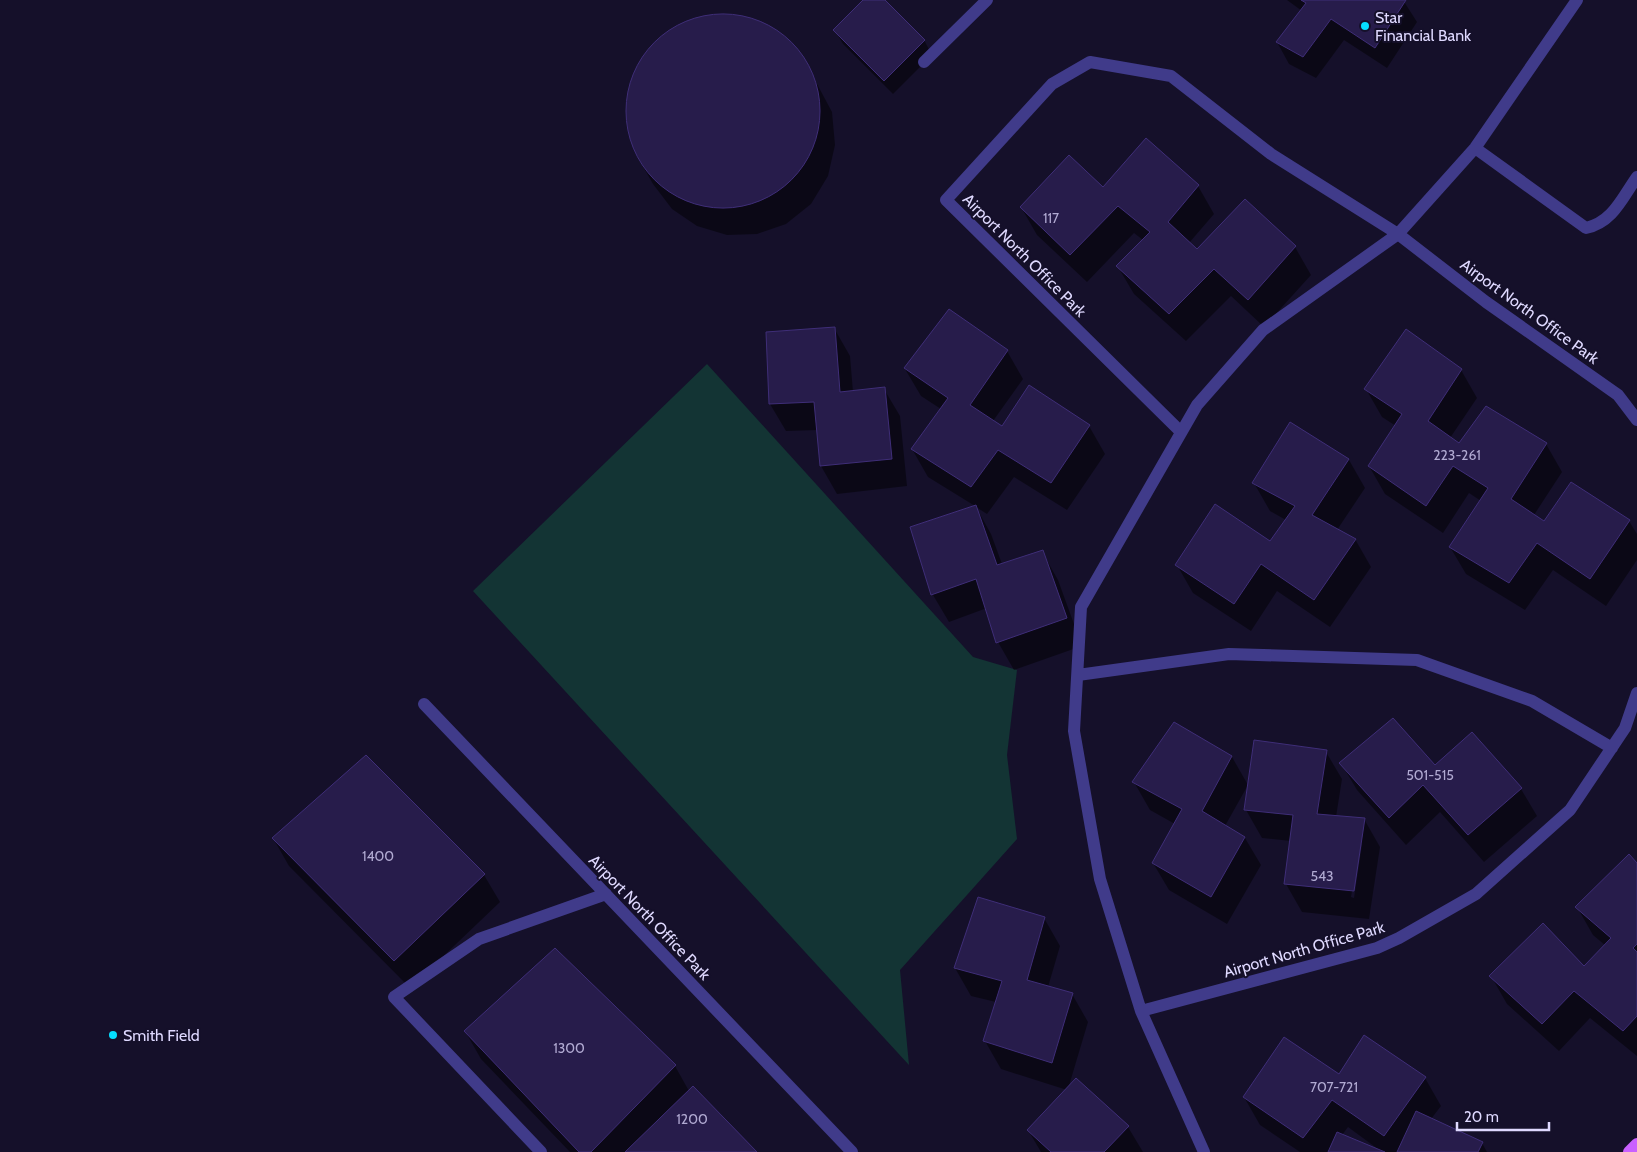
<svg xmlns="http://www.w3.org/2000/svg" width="1637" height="1152" viewBox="0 0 1637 1152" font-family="Cabin,sans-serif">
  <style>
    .green { fill: #133434 }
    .shadow { fill: #0007; fill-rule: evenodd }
    .building { fill: #271c4b; stroke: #3f2e78 }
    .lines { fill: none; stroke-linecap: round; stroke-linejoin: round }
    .minor { stroke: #403b8a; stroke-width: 12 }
    .major { stroke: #c960ff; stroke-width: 12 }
    .poi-dot { fill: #05deff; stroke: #15102a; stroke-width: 2 }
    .labels { text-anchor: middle; stroke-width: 4; stroke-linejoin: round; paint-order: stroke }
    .number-label { font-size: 14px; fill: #b1aad2 }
    .poi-label { font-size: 16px; fill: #dfd9ff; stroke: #15102a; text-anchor: start }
    .street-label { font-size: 16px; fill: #dfd9ff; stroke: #15102a }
  </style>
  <rect width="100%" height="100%" fill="#15102a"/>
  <!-- green -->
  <path class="green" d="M 707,364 L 973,657 L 1017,670 L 1007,755 L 1017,839 L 900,970 L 909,1065 L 473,591 Z"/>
  <!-- shadow -->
  <path class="shadow" d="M 865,0 L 883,0 L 924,40 L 932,55 L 893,94 L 843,44 L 835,30 Z
    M 1287,0 L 1403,0 L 1417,22 L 1387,68 L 1344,40 L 1316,78 L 1289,64 L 1277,42 L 1302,11 Z
    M 715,15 L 748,18 L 777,31 L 801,54 L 832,112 L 835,145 L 828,176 L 811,204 L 786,224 L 757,234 L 727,235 L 697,226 L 672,209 L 653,184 L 637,156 L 627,126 L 628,95 L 638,66 L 656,41 L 684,23 Z
    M 1198,186 L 1214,214 L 1189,243 L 1197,251 L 1245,201 L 1295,247 L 1311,275 L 1264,327 L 1231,296 L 1186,341 L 1134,294 L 1118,267 L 1143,240 L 1134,233 L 1087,282 L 1037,235 L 1021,207 L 1103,188 Z
    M 834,328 L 850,356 L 853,392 L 884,389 L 900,416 L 907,486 L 837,494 L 821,466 L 818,430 L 786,431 L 770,404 Z
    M 1007,351 L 1023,379 L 993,421 L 1003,427 L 1029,387 L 1089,426 L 1105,454 L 1067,510 L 1014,477 L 987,514 L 976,507 L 991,534 L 1002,564 L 1042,552 L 1058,580 L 1082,646 L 1014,670 L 998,642 L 987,608 L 949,622 L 933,595 L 912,527 L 975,506 L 928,477 L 912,449 L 941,409 L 921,396 L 905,369 Z
    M 1461,370 L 1477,398 L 1450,438 L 1459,444 L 1546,444 L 1562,472 L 1534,515 L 1545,522 L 1629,521 L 1637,534 L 1637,560 L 1606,606 L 1553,570 L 1525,610 L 1466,574 L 1450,547 L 1481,501 L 1469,493 L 1443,533 L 1385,494 L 1369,466 L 1396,426 L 1382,417 L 1366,389 Z
    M 1291,424 L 1349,460 L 1365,488 L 1337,530 L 1355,539 L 1371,567 L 1330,627 L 1277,591 L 1251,631 L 1193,593 L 1177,565 L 1270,543 L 1286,520 L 1270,511 L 1254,483 Z
    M 1174,724 L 1232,757 L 1248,785 L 1225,826 L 1245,838 L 1261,865 L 1227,924 L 1169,890 L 1153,863 L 1175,824 L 1150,810 L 1134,782 Z
    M 1255,742 L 1326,752 L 1342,779 L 1336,817 L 1364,819 L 1380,847 L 1369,919 L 1302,912 L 1286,884 L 1291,841 L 1262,838 L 1246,810 ZM 1360,844 L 1362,844 L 1354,898 L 1351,897 Z
    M 1341,763 L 1435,767 L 1521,789 L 1537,816 L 1484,862 L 1440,812 L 1406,845 L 1357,790 Z
    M 273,838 L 484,875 L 500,902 L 410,988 L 289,866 Z
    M 1637,864 L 1637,1056 L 1590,1018 L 1559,1051 L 1507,1004 L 1491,976 L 1584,968 L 1606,946 L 1593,935 L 1577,907 Z
    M 1044,918 L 1060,946 L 1048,987 L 1072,994 L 1088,1022 L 1068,1089 L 1128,1127 L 1143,1152 L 1041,1152 L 1028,1130 L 1067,1090 L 1001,1069 L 985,1041 L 996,1002 L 971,996 L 955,968 Z
    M 465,1031 L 675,1066 L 689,1091 L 756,1152 L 570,1152 L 481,1059 Z
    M 1364,1036 L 1425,1078 L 1441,1106 L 1431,1119 L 1482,1143 L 1487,1152 L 1382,1152 L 1348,1127 L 1342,1135 L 1382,1152 L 1300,1152 L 1260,1125 L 1244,1097 L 1339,1075 Z"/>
  <!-- building -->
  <path class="building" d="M 863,0 L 885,0 L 925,40 L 884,81 L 833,30 Z
    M 1301,0 L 1406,0 L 1375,48 L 1331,19 L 1303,57 L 1276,42 L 1306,3 Z
    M626 111a97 97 0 1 1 194 0a97 97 0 1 1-194 0Z
    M 1146,138 L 1199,185 L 1168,222 L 1197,249 L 1245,199 L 1296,246 L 1248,300 L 1214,269 L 1169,314 L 1116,266 L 1150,232 L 1118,206 L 1070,255 L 1020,207 L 1069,155 L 1103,187 Z
    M 949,309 L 1008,350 L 970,405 L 1002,426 L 1029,385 L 1090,425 L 1051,483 L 998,450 L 971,487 L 911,449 L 948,398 L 904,368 Z
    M 835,327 L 840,392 L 885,387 L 892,459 L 820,466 L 814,402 L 769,404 L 766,332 Z
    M 1406,329 L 1462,369 L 1428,421 L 1459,443 L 1486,406 L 1547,443 L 1511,499 L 1544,521 L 1571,482 L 1630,520 L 1590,579 L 1537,543 L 1509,583 L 1449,547 L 1488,488 L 1453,466 L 1426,506 L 1368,466 L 1402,414 L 1364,389 Z
    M 1290,422 L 1349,459 L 1312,515 L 1356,539 L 1314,600 L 1261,564 L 1234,604 L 1175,565 L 1215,504 L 1270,541 L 1295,506 L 1252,483 Z
    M 976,505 L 997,565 L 1043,550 L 1067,618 L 996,643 L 976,579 L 931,595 L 910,527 Z
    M 1393,718 L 1435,765 L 1472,732 L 1522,788 L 1468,835 L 1423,785 L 1389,818 L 1339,763 Z
    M 1174,722 L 1232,756 L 1202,811 L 1245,837 L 1211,897 L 1152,863 L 1182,809 L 1132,782 Z
    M 1254,740 L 1327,750 L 1317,814 L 1365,818 L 1354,891 L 1284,884 L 1293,815 L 1244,810 Z
    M 366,755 L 485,874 L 394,961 L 272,838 Z
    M 1629,854 L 1637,863 L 1637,944 L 1633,948 L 1637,952 L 1637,1016 L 1623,1031 L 1574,991 L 1542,1024 L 1489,976 L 1543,923 L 1584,966 L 1611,938 L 1575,907 Z
    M 978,897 L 1045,917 L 1027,980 L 1073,993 L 1052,1063 L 983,1041 L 1002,981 L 954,968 Z
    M 555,948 L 676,1065 L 591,1152 L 579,1152 L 464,1031 Z
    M 1364,1035 L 1426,1077 L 1384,1136 L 1332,1100 L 1303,1138 L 1243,1097 L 1284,1037 L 1339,1074 Z
    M 1076,1078 L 1129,1126 L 1104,1152 L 1051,1152 L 1027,1130 Z
    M 693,1086 L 757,1152 L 625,1152 Z
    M 1416,1111 L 1483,1142 L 1478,1152 L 1397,1152 Z
    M 1337,1132 L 1385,1152 L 1328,1152 Z"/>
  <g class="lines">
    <!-- minor -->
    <path class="minor" d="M 924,62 L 987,0
      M 1475,148 L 1586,228 C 1613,222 1622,198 1637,177
      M 1181,432 L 946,200 L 1052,84 L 1090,62 L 1171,76 L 1271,154 L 1398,234 L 1486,302 L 1618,395 L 1637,420
      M 1078,675 L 1229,654 L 1417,660 L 1532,701 L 1612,748
      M 424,704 L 852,1152
      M 1141,1011 L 1377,948 L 1399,938 L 1476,894 L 1570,810 L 1625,728 L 1637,693
      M 541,1152 L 394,997 L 479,939 L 606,894
      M 1204,1152 L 1141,1011 L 1100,879 L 1074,731 L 1081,607 L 1197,405 L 1263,330 L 1398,234 L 1475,148 L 1577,0"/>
    <!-- major -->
    <path class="major" d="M 1629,1152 L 1637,1144"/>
  </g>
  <!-- markers -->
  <g class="poi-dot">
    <circle cx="1365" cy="26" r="5"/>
    <circle cx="113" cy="1035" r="5"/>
  </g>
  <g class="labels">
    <!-- number labels -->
    <g class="number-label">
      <text x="1051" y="223">117</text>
      <text x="1457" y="460">223-261</text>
      <text x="1430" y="780">501-515</text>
      <text x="378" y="861">1400</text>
      <text x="1322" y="881">543</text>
      <text x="569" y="1053">1300</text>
      <text x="1334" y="1092">707-721</text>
      <text x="692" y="1124">1200</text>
    </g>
    <!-- poi labels -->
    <g class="poi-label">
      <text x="1375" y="23">Star<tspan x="1375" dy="18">Financial Bank</tspan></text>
      <text x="123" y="1041">Smith Field</text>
    </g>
    <!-- street labels -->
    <g class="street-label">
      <text transform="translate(1025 255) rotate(45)" y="6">Airport North Office Park</text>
      <text transform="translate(1530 311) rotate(36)" y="6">Airport North Office Park</text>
      <text transform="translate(650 917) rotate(46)" y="6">Airport North Office Park</text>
      <text transform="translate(1304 949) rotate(-16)" y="6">Airport North Office Park</text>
    </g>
  </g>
  <!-- scale -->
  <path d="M1457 1122v8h92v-8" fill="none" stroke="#dfd9ff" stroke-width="2.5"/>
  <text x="1464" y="1122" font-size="15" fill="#dfd9ff" stroke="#15102a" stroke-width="4" paint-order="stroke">20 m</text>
</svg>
